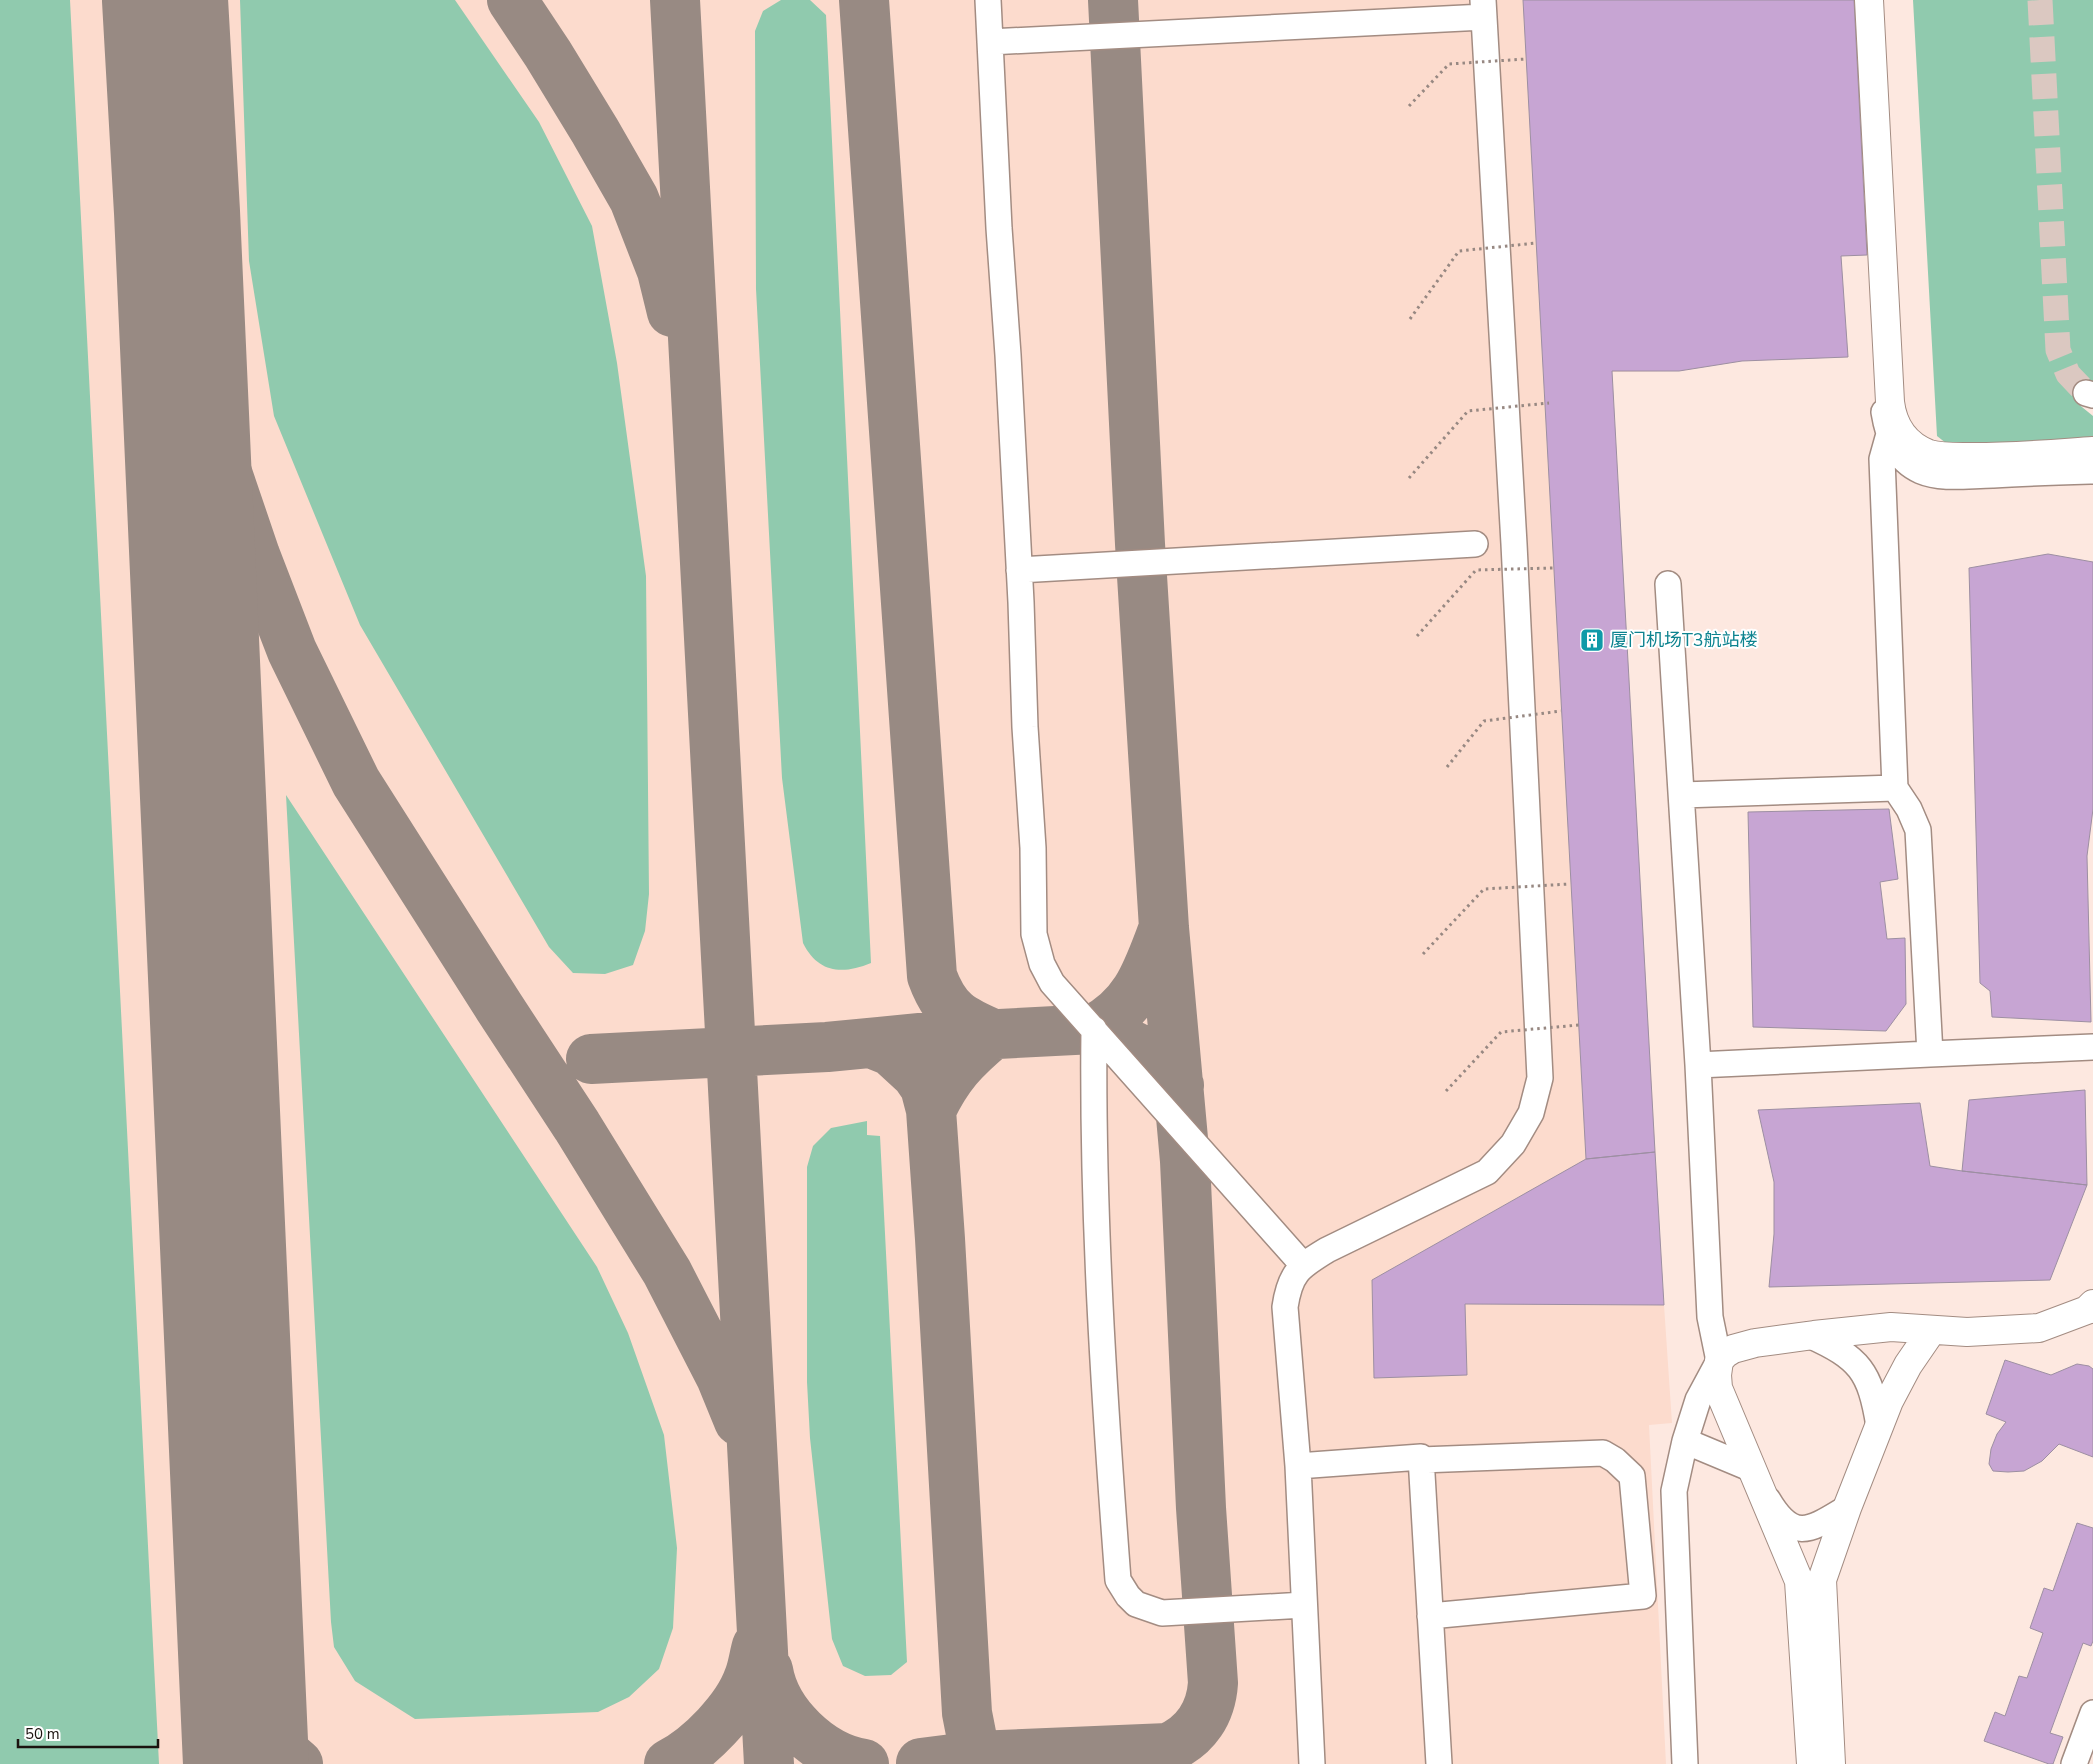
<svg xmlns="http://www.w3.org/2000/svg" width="2093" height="1764" viewBox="0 0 2093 1764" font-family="'Nunito Sans','Noto Sans SC',sans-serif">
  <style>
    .built { fill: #fcdbcd }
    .green { fill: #90caae }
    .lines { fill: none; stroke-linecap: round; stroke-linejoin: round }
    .taxiway { stroke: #988a83; stroke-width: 50 }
    .runway { stroke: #988a83; stroke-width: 126 }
    .building { fill: #c7a5d3; stroke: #9d8fa2 }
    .minor-tunnel { stroke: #dbc8c1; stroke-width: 25; stroke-dasharray: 25 12; stroke-linecap: butt }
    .minor-casing { stroke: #a38c82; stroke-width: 28 }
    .major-casing { stroke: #a38c82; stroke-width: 30 }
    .minor { stroke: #fff; stroke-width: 25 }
    .major { stroke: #fff; stroke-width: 28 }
    .path-bridge { stroke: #978882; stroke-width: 3; stroke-dasharray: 2.5 4; stroke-linecap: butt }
    .labels { text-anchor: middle; stroke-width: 4; stroke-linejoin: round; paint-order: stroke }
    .culture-label { font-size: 18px; fill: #0d838f; stroke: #fff; text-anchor: start }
  </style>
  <rect width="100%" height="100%" fill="#fde8e0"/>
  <!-- built -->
  <path class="built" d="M 0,0 L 1854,0 L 1867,255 L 1841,256 L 1848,357 L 1742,361 L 1679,371 L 1612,372 L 1664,1305 L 1672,1423 L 1649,1425 L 1666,1764 L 0,1764 Z"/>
  <!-- green -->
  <path class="green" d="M 0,0 L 70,0 L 159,1764 L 0,1764 Z
    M 240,0 L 455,0 L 539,122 L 592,226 L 617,363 L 646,576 L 649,894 L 645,931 L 633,965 L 605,974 L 573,973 L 549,947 L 360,625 L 274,416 L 249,261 Z
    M 781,0 L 810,0 L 826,15 L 871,963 C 842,975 818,973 803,943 L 782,778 L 756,289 L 755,31 L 763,11 Z
    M 1913,0 L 2093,0 L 2093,386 L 2077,403 L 2093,416 L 2093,442 L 1956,451 L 1937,436 Z
    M 286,795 L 597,1267 L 628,1333 L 664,1435 L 677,1548 L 673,1628 L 659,1669 L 629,1697 L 598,1712 L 415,1719 L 355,1681 L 334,1647 L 331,1622 Z
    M 867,1121 L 867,1135 L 880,1136 L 907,1662 L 891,1675 L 865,1676 L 843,1666 L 832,1639 L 810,1438 L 807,1382 L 807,1167 L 813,1146 L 831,1128 Z"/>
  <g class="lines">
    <!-- taxiway -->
    <path class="taxiway" d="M 512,0 L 548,54 L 595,131 L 634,199 L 662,271 L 672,312
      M 675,0 L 769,1764
      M 864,0 L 932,976 C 945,1012 960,1020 993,1034 C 963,1059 948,1075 931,1110
      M 177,212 L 197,347 L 207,398 L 222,458 L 255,555 L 292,651 L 356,782 L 499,1007 L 577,1126 L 667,1272 L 721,1377 L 739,1421
      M 1163,930 C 1147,972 1137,1006 1094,1029 C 1131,1044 1155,1052 1179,1085
      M 871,1043 L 891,1051 L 916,1074 L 925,1087 L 931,1110 L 940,1239 L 967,1713 L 977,1764
      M 591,1059 L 827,1047 L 920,1038 L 1094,1029
      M 768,1670 C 775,1714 820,1757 864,1764
      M 242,1689 C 255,1719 272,1743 298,1764
      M 921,1763 L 976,1756 L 1168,1748 C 1196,1736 1211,1713 1213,1683 L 1201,1508 L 1185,1161 L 1164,928 L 1140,544 L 1113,0
      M 669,1764 C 700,1748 738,1709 749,1677 C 753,1667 754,1656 757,1646"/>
    <!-- runway -->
    <path class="runway" d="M 165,0 L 177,212 L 246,1764"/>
  </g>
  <!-- building -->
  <path class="building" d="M 1523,0 L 1854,0 L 1867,255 L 1841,256 L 1848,357 L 1742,361 L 1679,371 L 1612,371 L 1655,1152 L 1586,1159 Z
    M 2048,554 L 2093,562 L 2093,809 L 2087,856 L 2091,1022 L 1992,1017 L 1990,991 L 1980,983 L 1969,568 Z
    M 1889,809 L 1898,879 L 1880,882 L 1887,939 L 1905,938 L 1906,1004 L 1886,1031 L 1753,1027 L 1748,812 Z
    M 2085,1090 L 2087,1185 L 1962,1171 L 1969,1100 Z
    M 1920,1103 L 1930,1166 L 1962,1171 L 2087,1185 L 2050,1280 L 1769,1287 L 1774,1234 L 1774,1182 L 1758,1110 Z
    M 1655,1152 L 1664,1305 L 1465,1304 L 1467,1375 L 1374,1378 L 1372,1280 L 1586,1159 Z
    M 2005,1360 L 2051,1375 L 2077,1364 L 2089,1366 L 2093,1369 L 2093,1457 L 2059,1444 L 2042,1461 L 2024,1471 L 2008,1472 L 1993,1471 L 1989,1464 L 1991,1449 L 1997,1434 L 2006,1422 L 1986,1414 Z
    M 2077,1523 L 2093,1528 L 2093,1641 L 2091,1646 L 2083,1643 L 2050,1733 L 2063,1737 L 2053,1764 L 2049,1764 L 1984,1741 L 1995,1712 L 2005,1716 L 2019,1676 L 2027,1678 L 2043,1633 L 2030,1628 L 2044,1588 L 2053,1591 Z"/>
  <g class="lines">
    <!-- minor-tunnel -->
    <path class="minor-tunnel" d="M 2040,0 L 2058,350 L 2068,374 L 2086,393"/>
    <!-- minor casing -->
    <g class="minor-casing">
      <path id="minor" d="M 988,0 L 999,228 L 1008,355 L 1021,602 L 1025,727 L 1033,848 L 1034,934 L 1042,964 L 1052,983 L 1303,1265
        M 990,42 L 1484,17
        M 2086,393 L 2093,395
        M 1884,412 C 1888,436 1896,460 1921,471 C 1942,480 1970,475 1993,475 C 2026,473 2060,472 2093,471
        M 1019,570 L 1475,544
        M 1668,584 L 1698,1065 L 1710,1317 L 1719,1361 L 1698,1400 L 1685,1441 L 1752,1469
        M 1682,795 L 1895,788 L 1882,459 L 1889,434
        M 1094,1029 C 1092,1213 1104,1396 1118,1580 L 1128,1596 L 1136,1604 L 1162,1613 L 1304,1605
        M 1930,1054 L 2093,1047
        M 1698,1065 L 1930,1054 L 1918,830 L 1909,809 L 1895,788
        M 1809,1335 C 1860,1358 1870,1371 1879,1426
        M 1421,1460 L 1603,1453 L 1615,1460 L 1632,1476 L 1643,1596 L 1430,1616
        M 1298,1466 L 1421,1457 L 1439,1764
        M 1768,1500 C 1794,1544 1812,1529 1847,1508
        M 1312,1764 L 1298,1466 L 1285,1307 C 1290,1273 1299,1267 1327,1250 L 1487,1172 L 1513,1144 L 1531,1113 L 1540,1078 L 1514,544 L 1483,0
        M 1685,1764 L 1674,1491 L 1685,1441
        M 2074,1764 L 2093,1713"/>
    </g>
    <!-- major casing -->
    <g class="major-casing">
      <path id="major" d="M 1869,0 L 1890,402 C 1893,427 1905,445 1929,454 C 1939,457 1952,457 1963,457 C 2006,458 2050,454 2093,451
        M 1811,1764 L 1799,1581 L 1718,1388 L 1717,1375 L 1719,1361 L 1725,1354 L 1733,1349 L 1755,1343 L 1814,1335 L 1891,1327 L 1967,1332 L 2039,1328 L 2087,1310 L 2093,1304
        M 1831,1764 L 1822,1580 L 1847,1508 L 1889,1401 L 1908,1365 L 1932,1330"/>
    </g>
    <!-- minor -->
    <use href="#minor" class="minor"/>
    <!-- major -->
    <use href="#major" class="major"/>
    <!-- path-bridge -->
    <path class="path-bridge" d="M 1409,106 L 1449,64 L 1526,59
      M 1410,319 L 1459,251 L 1536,243
      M 1409,478 L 1468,411 L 1549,403
      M 1417,636 L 1476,570 L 1553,568
      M 1447,767 L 1484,721 L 1561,711
      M 1423,954 L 1484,889 L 1570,884
      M 1446,1091 L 1501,1032 L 1579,1025"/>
  </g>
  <!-- icons -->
  <defs>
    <g id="building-square" transform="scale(1.25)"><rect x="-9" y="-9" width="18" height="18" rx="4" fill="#0f9aa8" stroke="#fff"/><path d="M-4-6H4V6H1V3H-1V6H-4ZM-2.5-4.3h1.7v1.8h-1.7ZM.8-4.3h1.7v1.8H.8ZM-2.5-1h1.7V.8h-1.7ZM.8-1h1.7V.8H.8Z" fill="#fff"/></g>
  </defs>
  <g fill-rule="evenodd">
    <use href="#building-square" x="1592" y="640"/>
  </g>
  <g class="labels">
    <!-- culture labels -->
    <g class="culture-label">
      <text x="1610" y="646">厦门机场T3航站楼</text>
    </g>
  </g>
  <!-- scale -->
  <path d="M18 1739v8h140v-8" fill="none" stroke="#1b130f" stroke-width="2.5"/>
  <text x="25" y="1739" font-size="15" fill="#1b130f" stroke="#ffffff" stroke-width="4" paint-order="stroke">50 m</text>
</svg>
